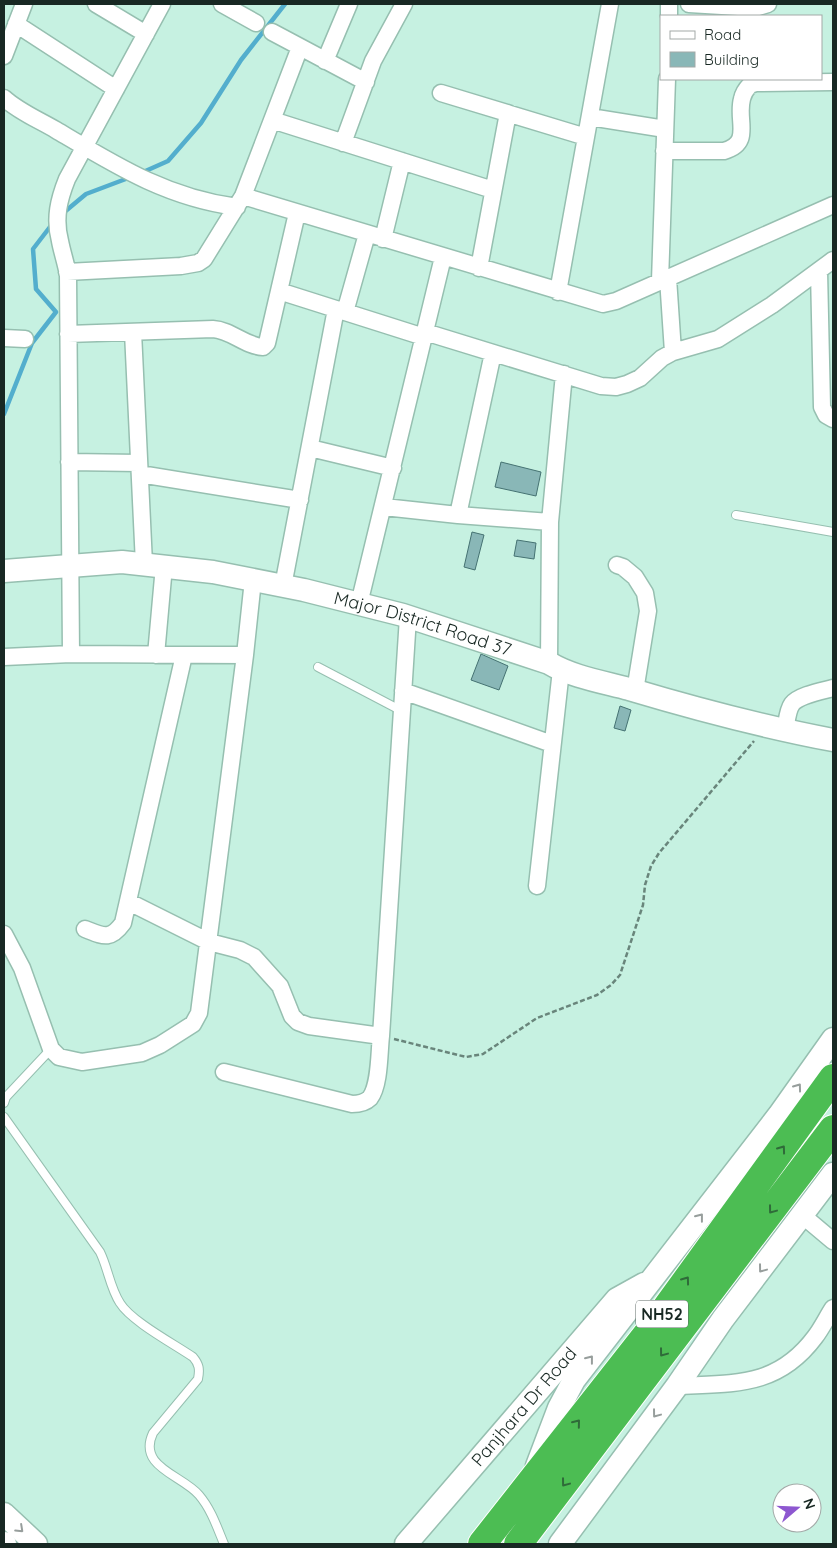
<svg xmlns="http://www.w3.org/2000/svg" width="837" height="1548" viewBox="0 0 837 1548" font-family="Quicksand,sans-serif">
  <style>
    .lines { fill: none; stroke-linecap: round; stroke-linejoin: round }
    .stream { stroke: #53aecd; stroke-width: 4.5 }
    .building { fill: #89b7b7; stroke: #457272 }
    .lane-casing { stroke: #96bfb0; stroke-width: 10 }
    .street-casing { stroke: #96bfb0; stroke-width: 19 }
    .secondary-casing { stroke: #96bfb0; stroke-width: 25 }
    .highway-casing { stroke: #fff; stroke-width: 30 }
    .path { stroke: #69857b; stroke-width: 2.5; stroke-dasharray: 5 2.5; stroke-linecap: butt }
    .lane { stroke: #fff; stroke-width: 8 }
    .street { stroke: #fff; stroke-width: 16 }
    .secondary { stroke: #fff; stroke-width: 22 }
    .highway { stroke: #4cbd53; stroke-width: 28 }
    .oneway { stroke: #979e9c }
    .oneway2 { stroke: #2f6b39 }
    .labels { text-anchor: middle; stroke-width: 4; stroke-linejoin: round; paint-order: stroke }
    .shield { fill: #fff; stroke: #5d6865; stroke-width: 1 }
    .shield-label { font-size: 16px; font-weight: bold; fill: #182823 }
    .street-label { font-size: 18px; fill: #182823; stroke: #fff }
  </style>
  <rect width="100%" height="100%" fill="#c6f1e1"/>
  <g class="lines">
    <!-- stream -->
    <path class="stream" d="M 141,173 L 168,161 L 201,123 L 241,60 L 285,4
      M 62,214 L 86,194 L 131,177
      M 4,414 L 32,343 L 56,312 L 36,289 L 33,249 L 53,223"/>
  </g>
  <!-- building -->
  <path class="building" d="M 501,462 L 541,472 L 536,496 L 495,487 Z
    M 472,532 L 484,535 L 475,570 L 464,567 Z
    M 517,540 L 536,543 L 534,559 L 514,556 Z
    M 481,654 L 508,666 L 499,690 L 471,680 Z
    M 620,706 L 631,710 L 625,731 L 614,728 Z"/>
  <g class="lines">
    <!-- lane casing -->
    <g class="lane-casing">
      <path id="lane" d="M 736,515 L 833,532
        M 318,667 L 402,711
        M 4,1103 L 6,1097 L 51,1049
        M 4,1117 L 100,1252 C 108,1268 110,1288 120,1303 C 131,1321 174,1344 193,1357 C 199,1364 200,1369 198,1379 L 153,1433 C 137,1467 182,1475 199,1495 C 211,1509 217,1527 224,1544"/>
    </g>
    <!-- street casing -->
    <g class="street-casing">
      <path id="street" d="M 96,4 L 146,34
        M 222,4 L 256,23
        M 689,4 L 755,8 L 768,4
        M 669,16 L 669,4
        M 16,24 L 116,89
        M 272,32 L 366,82
        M 4,56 L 24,4
        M 325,61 L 349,4
        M 441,93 L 586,137
        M 4,98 C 18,111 39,120 56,130 C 115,165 167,198 237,207
        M 590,117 L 665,129
        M 272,120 L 493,190
        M 343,143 L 373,61 L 404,4
        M 664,151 L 724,151 C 753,143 736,120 742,99 C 743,94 746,89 750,85 L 756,83 L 833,82
        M 243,196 L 603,304 L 616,301 L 833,205
        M 383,239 L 402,161
        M 479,268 L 508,113
        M 819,271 L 822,407 L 826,415 L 833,419
        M 67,272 L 181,266 L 198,263 L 204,259 L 243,196 L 300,47
        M 668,278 L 673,352
        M 660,281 L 667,79
        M 279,291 L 424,337
        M 558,292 L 610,4
        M 345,312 L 367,234
        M 133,332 L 144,564
        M 425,332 L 601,386 L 616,387 L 627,384 L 640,378 L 662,358 L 673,352 L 718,339 L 772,305 L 833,260
        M 68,334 L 213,329 C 231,330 245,346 263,347 L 267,343 L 297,213
        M 4,338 L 25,339
        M 310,448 L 393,468
        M 69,462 L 139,463
        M 140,474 L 300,500
        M 384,507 L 458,515 L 550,522
        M 458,515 L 493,353
        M 617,565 L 623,567 L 635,577 L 645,593 L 648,611 L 635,691
        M 283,586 L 336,309
        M 359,604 L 443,257
        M 71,654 L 68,275 C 66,263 62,252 60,241 C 54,218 59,199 67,179 L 162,4
        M 156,655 L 164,566
        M 4,657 L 71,654 L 245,655
        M 549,663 L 550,522 L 564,374
        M 403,691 L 552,744
        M 785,731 C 787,722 787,711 792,704 C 799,695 822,691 833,688
        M 537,886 L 561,670
        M 129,902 L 209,942 L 240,950 L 254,957 L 280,986 L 292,1016 L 298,1022 L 309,1026 L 381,1036
        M 85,929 C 103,936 110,941 123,923 L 184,655
        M 4,934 L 22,968 L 51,1049 L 59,1057 L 82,1062 L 142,1053 L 160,1045 L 193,1024 L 199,1013 L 245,655 L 253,580
        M 224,1072 L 352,1104 C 359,1104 365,1103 370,1098 C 380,1085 379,1052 381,1036 L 408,617
        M 802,1215 L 833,1241
        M 677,1386 C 733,1383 777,1388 815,1337 C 822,1328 827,1317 833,1308"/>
    </g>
    <!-- secondary casing -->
    <g class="secondary-casing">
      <g id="secondary">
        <path id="s1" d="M 4,571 L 122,562 L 213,572 L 304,590 L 403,615 L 549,663 C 572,677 603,682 629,689 C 696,709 764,727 833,740"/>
        <path d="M 537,1466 L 559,1408 L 574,1380 L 779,1115 L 833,1039"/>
        <path d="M 4,1514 L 36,1544"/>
        <path d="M 4,1543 L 5,1544"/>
        <path id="s2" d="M 406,1544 L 617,1299 L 644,1284"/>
        <path d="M 560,1544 L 677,1386 L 723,1319 L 833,1174"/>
      </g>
    </g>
    <!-- highway casing -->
    <g class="highway-casing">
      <path id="highway" d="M 482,1544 L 648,1333 L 833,1078
        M 518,1544 L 833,1129"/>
    </g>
    <!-- path -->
    <path class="path" d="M 394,1039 L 466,1057 L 483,1054 L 537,1018 L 597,995 L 611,985 L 620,975 L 643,905 L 645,885 L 651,866 L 659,853 L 754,741"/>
    <!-- lane -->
    <use href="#lane" class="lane"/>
    <!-- street -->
    <use href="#street" class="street"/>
    <!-- secondary -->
    <use href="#secondary" class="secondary"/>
    <!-- highway -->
    <use href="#highway" class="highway"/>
  </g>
  <!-- one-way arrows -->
  <defs><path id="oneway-chevron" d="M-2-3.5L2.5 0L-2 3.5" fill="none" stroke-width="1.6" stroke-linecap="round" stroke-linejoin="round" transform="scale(1.25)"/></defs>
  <g class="oneway">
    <use href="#oneway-chevron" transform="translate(798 1087) rotate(-54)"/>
    <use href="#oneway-chevron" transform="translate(700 1217) rotate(-52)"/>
    <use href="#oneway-chevron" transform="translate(762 1269) rotate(127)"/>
    <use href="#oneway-chevron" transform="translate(590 1359) rotate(-52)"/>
    <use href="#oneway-chevron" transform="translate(656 1414) rotate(127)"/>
    <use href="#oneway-chevron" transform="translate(20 1529) rotate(43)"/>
  </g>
  <g class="oneway2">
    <use href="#oneway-chevron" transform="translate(782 1149) rotate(-54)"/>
    <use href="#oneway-chevron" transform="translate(772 1210) rotate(127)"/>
    <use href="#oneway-chevron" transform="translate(686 1280) rotate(-54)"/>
    <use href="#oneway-chevron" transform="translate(663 1353) rotate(127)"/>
    <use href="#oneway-chevron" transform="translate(577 1423) rotate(-51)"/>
    <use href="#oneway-chevron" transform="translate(565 1483) rotate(127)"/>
  </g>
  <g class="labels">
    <!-- shield labels -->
    <rect class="shield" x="636" y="1300.5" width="52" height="27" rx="4"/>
    <g class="shield-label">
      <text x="662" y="1320">NH52</text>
    </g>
    <!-- street labels -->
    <g class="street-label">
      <text dy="6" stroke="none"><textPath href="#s1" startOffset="426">Major District Road 37</textPath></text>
      <text dy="6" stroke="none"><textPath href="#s2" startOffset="181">Panjhara Dr Road</textPath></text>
    </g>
  </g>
  <!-- border -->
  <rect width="837" height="1548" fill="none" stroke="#182823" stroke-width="10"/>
  <!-- legend -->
  <rect x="660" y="15" width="162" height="65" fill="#ffffff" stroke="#a3a9a7"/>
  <rect x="670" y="31" width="25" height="8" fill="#ffffff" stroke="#a3a9a7"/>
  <text x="704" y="40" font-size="15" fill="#182823">Road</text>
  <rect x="670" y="52" width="25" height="15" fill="#89b7b7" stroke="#a3a9a7"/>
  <text x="704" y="65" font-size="15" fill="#182823">Building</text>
  <!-- north arrow -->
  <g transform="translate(797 1508) rotate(71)"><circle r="24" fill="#ffffff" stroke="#a3a9a7"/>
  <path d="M0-4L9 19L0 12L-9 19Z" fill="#8d57d0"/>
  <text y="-8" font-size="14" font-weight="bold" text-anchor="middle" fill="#182823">N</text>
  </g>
</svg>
